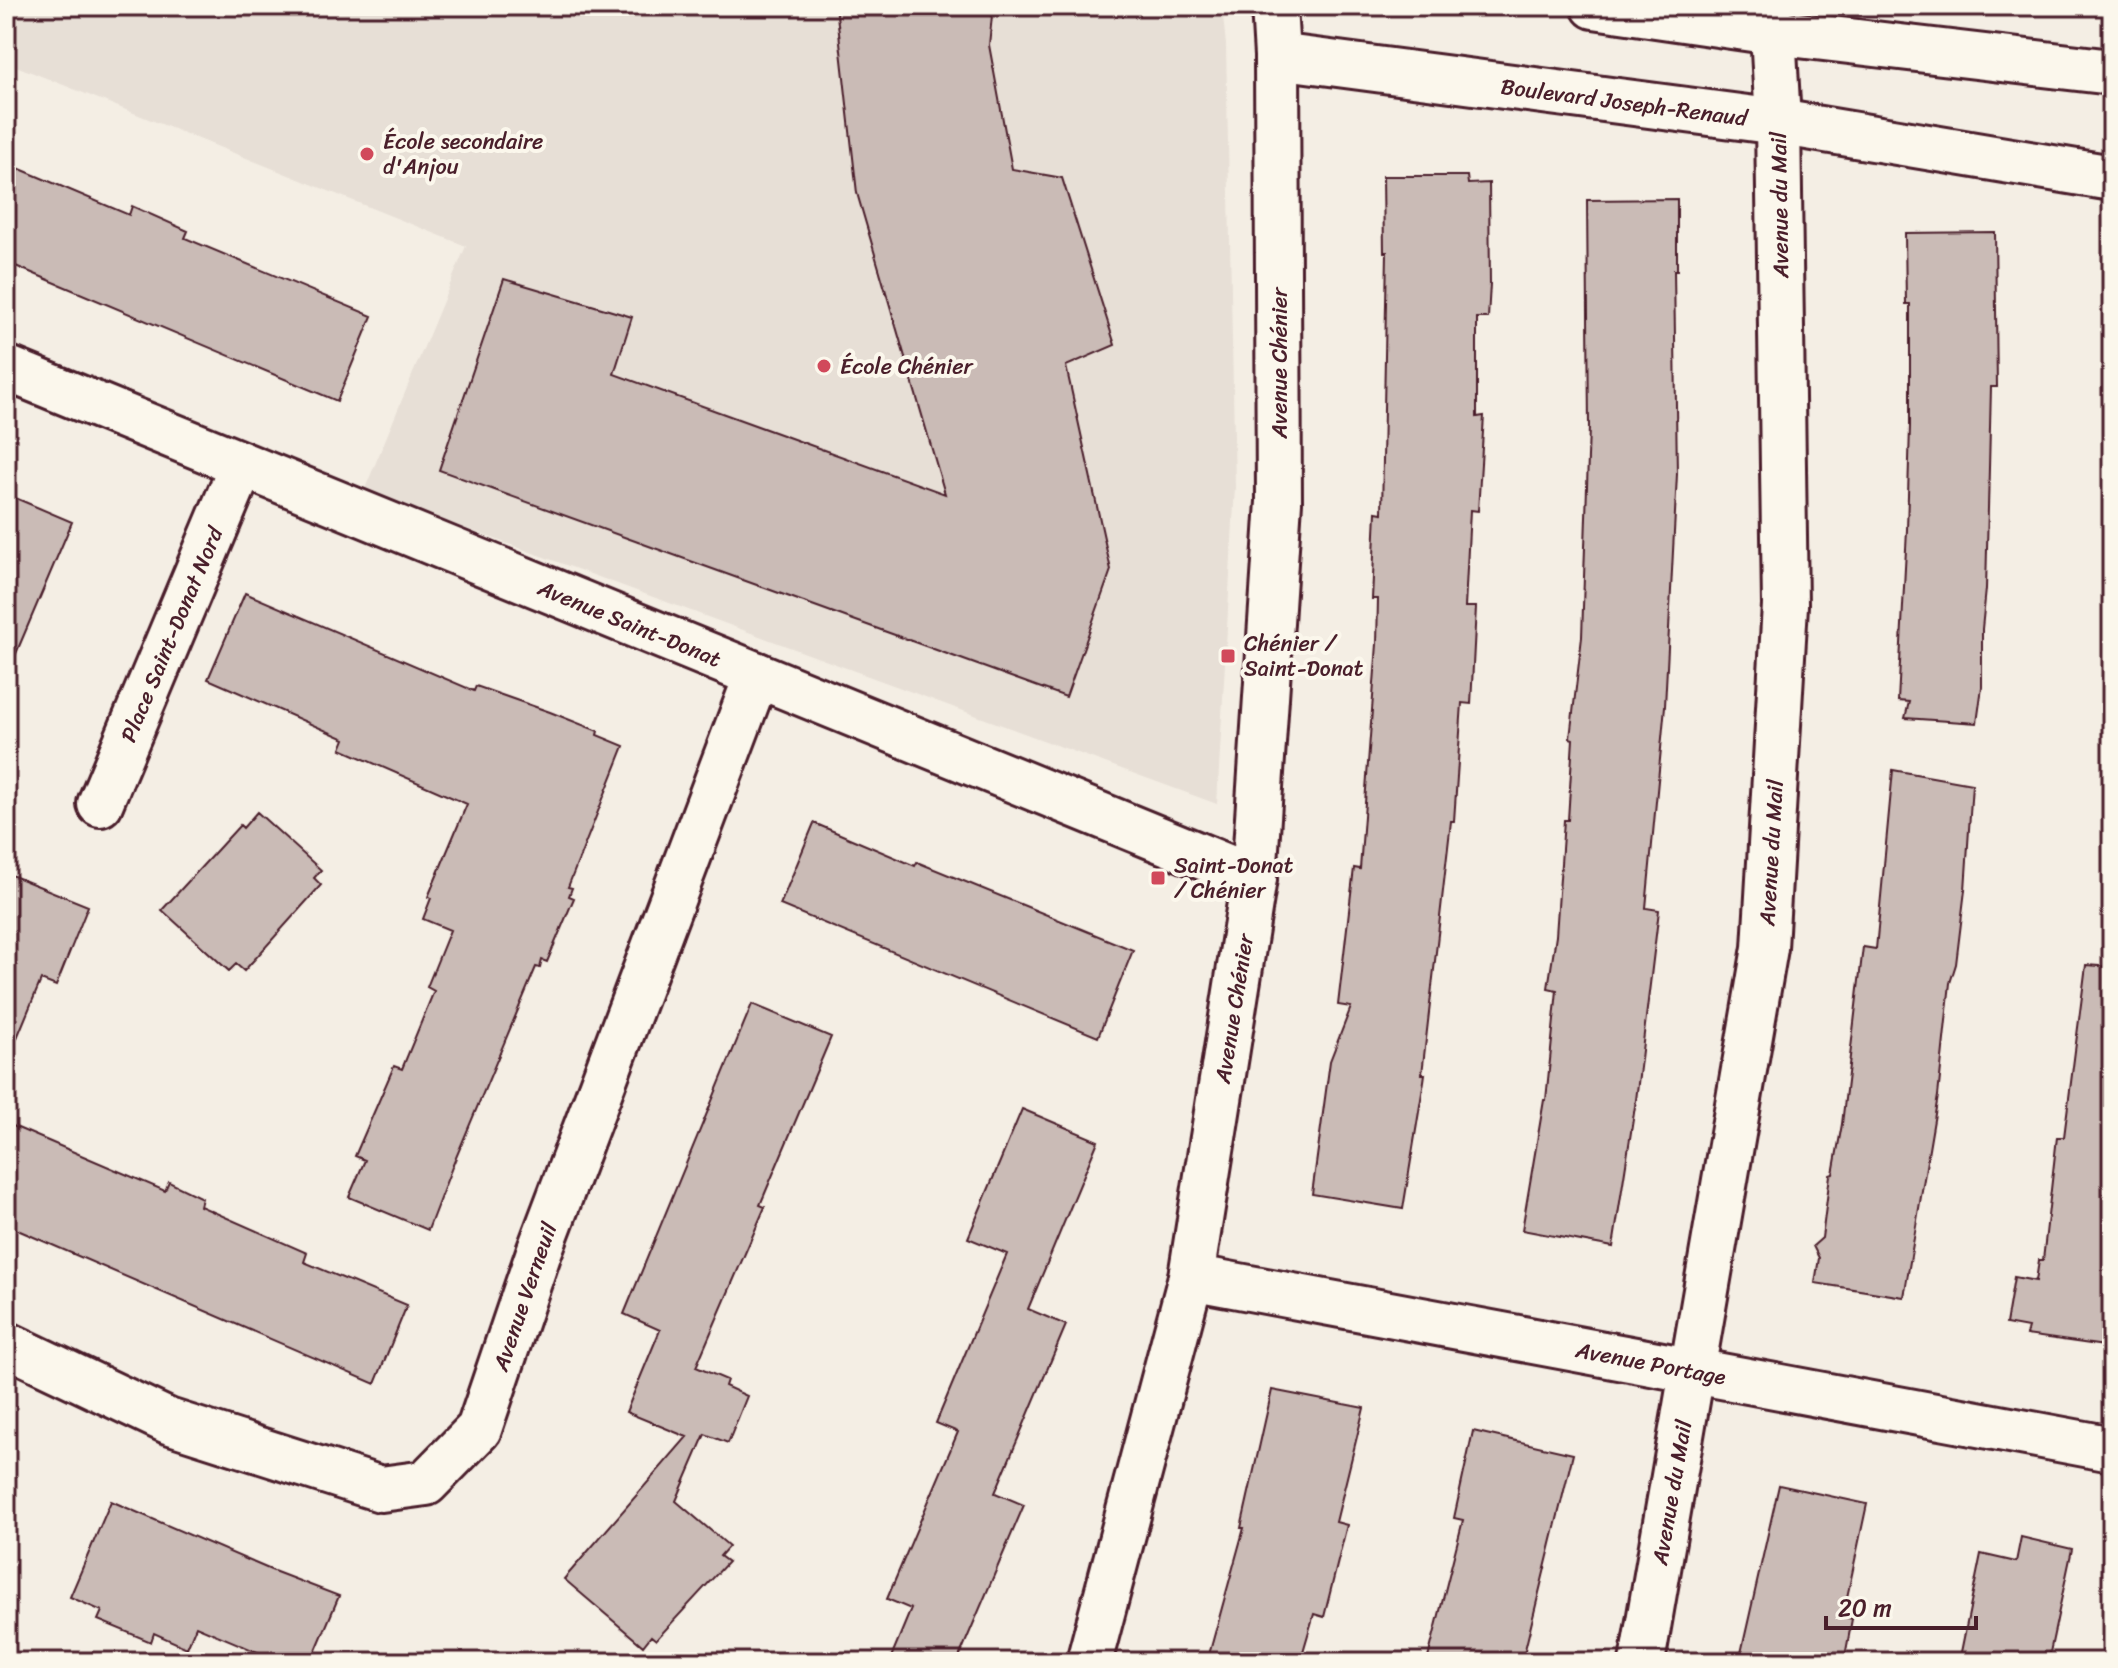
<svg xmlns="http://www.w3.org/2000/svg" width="2118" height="1668" viewBox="0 0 2118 1668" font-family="Sriracha,sans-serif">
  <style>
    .built { fill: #e7dfd6 }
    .building { fill: #cabbb6; stroke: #4a1f2b; stroke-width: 2 }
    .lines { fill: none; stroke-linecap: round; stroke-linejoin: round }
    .minor-casing { stroke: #4a1f2b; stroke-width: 50 }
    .minor { stroke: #fbf7ec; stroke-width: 44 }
    .poi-dot { fill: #d1495b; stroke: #fbf7ec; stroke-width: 3 }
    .labels { text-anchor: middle; stroke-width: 8; stroke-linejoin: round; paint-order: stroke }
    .street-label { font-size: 22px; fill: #4a1f2b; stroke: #fbf7ec }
    .poi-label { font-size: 22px; fill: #4a1f2b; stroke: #fbf7ec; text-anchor: start }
  </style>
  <rect width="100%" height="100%" fill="#f4eee4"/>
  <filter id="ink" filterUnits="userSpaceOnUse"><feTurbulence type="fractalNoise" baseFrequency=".0125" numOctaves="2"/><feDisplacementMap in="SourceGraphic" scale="16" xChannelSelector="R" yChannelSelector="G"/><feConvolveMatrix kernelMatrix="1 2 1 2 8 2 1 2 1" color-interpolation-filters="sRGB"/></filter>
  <g filter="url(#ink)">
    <!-- built -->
    <path class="built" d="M 6,6 L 1222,6 L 1226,45 L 1235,487 L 1217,804 L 364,491 L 466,246 L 6,62 Z"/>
    <!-- building -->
    <path class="building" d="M 836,6 L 993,6 L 989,45 L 1012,169 L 1062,178 L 1115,345 L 1066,366 L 1111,570 L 1066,697 L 439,470 L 504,279 L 632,317 L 614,374 L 945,494 L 857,193 Z
      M 6,163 L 129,215 L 132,206 L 188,231 L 185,238 L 372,316 L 337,401 L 6,262 Z
      M 1383,176 L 1467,176 L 1468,184 L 1489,183 L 1490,284 L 1488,318 L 1477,318 L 1477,417 L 1484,416 L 1478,511 L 1470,510 L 1465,607 L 1476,607 L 1471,704 L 1462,703 L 1454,821 L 1451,821 L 1422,1074 L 1425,1074 L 1424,1081 L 1403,1209 L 1312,1194 L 1330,1061 L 1351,1007 L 1338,1005 L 1354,868 L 1360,869 L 1377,644 L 1378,599 L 1372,599 L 1376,512 L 1382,513 L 1387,252 L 1384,252 Z
      M 1677,199 L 1677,270 L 1674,270 L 1677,474 L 1665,706 L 1646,908 L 1659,910 L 1636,1100 L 1613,1247 L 1522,1230 L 1544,1100 L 1546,1100 L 1557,990 L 1548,988 L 1556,936 L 1564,820 L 1568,820 L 1573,739 L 1570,738 L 1582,637 L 1589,427 L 1587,200 Z
      M 1995,232 L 1997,387 L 1991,387 L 1986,589 L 1982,629 L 1982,687 L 1977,723 L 1905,718 L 1909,702 L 1898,701 L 1907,530 L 1910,426 L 1910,304 L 1906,304 L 1905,233 Z
      M 6,494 L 72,522 L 6,677 Z
      M 245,593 L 474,691 L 476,686 L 550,712 L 598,731 L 597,735 L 624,746 L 568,887 L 572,888 L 569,896 L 574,898 L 547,962 L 542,960 L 540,968 L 536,967 L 452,1167 L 428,1230 L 349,1197 L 365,1160 L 355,1156 L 394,1066 L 402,1069 L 434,991 L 427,987 L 450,930 L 423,919 L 431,898 L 428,897 L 467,804 L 341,749 L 345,739 L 208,679 Z
      M 1893,770 L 1972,784 L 1965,890 L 1956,964 L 1950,983 L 1938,1096 L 1904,1297 L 1815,1283 L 1819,1258 L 1813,1246 L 1822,1238 L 1830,1175 L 1833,1174 L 1842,1124 L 1863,947 L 1876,949 Z
      M 257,812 L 321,870 L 314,878 L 321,885 L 244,971 L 236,964 L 229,971 L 162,910 L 240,825 L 243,828 Z
      M 814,823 L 915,866 L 917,862 L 1133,950 L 1098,1037 L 780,905 Z
      M 6,873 L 88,906 L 56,986 L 41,980 L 7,1062 Z
      M 2086,965 L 2112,967 L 2112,1347 L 2026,1335 L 2028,1328 L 2006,1324 L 2014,1277 L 2036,1281 L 2039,1260 L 2043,1260 L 2057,1137 L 2064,1137 Z
      M 752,1004 L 831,1037 L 760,1205 L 765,1207 L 696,1367 L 727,1380 L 725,1386 L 747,1396 L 728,1443 L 705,1434 L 676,1501 L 729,1546 L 720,1556 L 728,1562 L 656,1640 L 651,1636 L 643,1646 L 564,1579 L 687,1437 L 626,1412 L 660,1330 L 624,1314 Z
      M 1022,1109 L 1098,1141 L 1028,1309 L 1066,1325 L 995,1493 L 1024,1505 L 957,1662 L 889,1662 L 911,1609 L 887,1599 L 958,1432 L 936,1423 L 1007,1254 L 968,1238 Z
      M 6,1123 L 165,1191 L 169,1182 L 202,1198 L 200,1206 L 307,1253 L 304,1262 L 407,1305 L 375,1384 L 6,1225 Z
      M 1272,1390 L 1364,1408 L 1336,1522 L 1347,1525 L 1324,1617 L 1314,1614 L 1300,1662 L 1207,1662 L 1244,1528 L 1241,1528 Z
      M 1473,1431 L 1573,1454 L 1522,1662 L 1427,1662 L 1463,1520 L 1454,1518 Z
      M 1779,1485 L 1867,1504 L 1843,1616 L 1852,1619 L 1844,1662 L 1739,1662 Z
      M 111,1501 L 271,1570 L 339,1596 L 311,1662 L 281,1662 L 196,1626 L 187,1648 L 154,1633 L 151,1642 L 98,1620 L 102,1611 L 70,1597 Z
      M 2021,1537 L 2072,1549 L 2048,1662 L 1959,1662 L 1981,1554 L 2016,1562 Z"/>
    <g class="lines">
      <!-- minor casing -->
      <g class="minor-casing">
        <g id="minor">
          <path d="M 1594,6 L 1773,32 L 2112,72"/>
          <path id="s1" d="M 1277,56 L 1778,122 L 2112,178"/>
          <path id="s2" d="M 6,368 L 1254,878"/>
          <path id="s3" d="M 100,804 L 242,465"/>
          <path id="s4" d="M 1191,1277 L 2112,1449"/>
          <path id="s5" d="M 6,1344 L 168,1421 L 381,1489 L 426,1483 L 479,1429 L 539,1252 L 757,675"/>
          <path id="s6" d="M 1089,1662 L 1191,1277 L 1254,878 L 1279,502 L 1277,56 L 1274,6"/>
          <path id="s7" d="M 1642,1662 L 1765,948 L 1785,605 L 1778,122 L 1773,32"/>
        </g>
      </g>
      <!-- minor -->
      <use href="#minor" class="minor"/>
    </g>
  </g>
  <!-- markers -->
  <g class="poi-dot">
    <circle cx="367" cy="154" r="8"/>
    <circle cx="824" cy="366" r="8"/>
    <rect x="1220" y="648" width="16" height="16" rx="4"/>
    <rect x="1150" y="870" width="16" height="16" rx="4"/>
  </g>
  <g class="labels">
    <!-- street labels -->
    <g class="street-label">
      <text dy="8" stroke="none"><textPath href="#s1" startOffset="350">Boulevard Joseph-Renaud</textPath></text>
      <text transform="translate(1779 205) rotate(-91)" y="8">Avenue du Mail</text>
      <text transform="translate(1279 363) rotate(-90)" y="8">Avenue Chénier</text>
      <text dy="8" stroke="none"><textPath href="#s2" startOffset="674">Avenue Saint-Donat</textPath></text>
      <text dy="8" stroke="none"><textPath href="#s3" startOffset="184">Place Saint-Donat Nord</textPath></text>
      <text dy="8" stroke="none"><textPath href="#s7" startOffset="820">Avenue du Mail</textPath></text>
      <text dy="8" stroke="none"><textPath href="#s6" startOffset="670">Avenue Chénier</textPath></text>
      <text dy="8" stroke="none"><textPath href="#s5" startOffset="664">Avenue Verneuil</textPath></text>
      <text dy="8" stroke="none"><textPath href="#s4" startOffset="468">Avenue Portage</textPath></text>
      <text dy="8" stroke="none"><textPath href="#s7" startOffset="172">Avenue du Mail</textPath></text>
    </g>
    <!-- poi labels -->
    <g class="poi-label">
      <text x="383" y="149">École secondaire<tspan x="383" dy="25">d'Anjou</tspan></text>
      <text x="840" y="374">École Chénier</text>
      <text x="1244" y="651">Chénier /<tspan x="1244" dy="25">Saint-Donat</tspan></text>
      <text x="1174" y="873">Saint-Donat<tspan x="1174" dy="25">/ Chénier</tspan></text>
    </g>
  </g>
  <!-- margin -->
  <rect width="2118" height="1668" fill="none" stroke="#fbf7ec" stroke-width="32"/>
  <rect x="16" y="16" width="2086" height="1636" fill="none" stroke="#4a1f2b" stroke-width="3" filter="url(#ink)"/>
  <!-- scale -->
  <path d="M1826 1616v12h150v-12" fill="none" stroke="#4a1f2b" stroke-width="4"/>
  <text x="1838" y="1616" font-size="24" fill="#4a1f2b" stroke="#fbf7ec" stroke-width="6" paint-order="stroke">20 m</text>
</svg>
